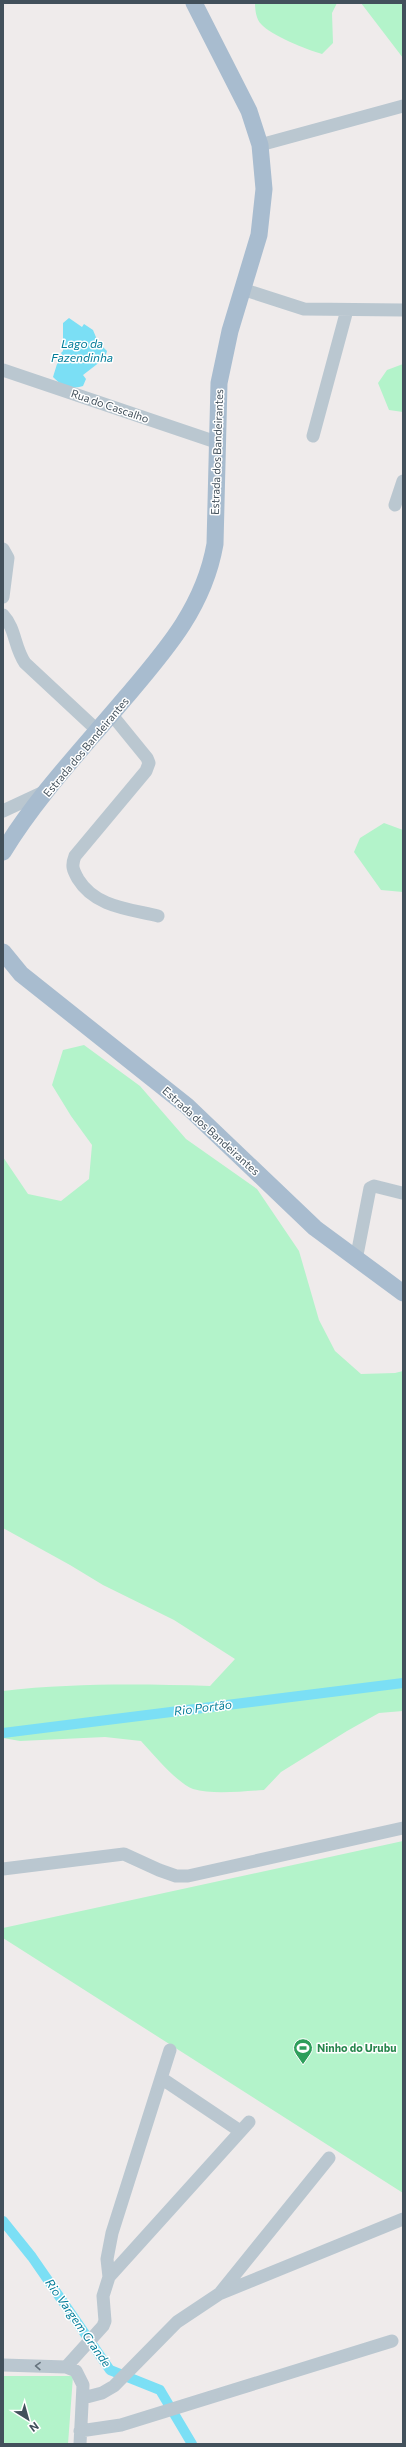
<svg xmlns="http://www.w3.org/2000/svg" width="406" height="2447" viewBox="0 0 406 2447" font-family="Commissioner,sans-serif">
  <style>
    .green { fill: #b3f3ca }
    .water { fill: #7bdff5 }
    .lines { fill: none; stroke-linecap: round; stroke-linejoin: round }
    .canal { stroke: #7bdff5; stroke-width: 10 }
    .minor { stroke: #bac7d0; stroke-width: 13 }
    .major { stroke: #a8bccf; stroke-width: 17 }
    .oneway { stroke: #66747e }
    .labels { text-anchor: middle; stroke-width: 3; stroke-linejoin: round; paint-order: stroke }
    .street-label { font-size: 11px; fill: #42505b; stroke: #fff }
    .leisure-label { font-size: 11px; font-weight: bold; fill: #27864d; stroke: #fff; text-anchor: start }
    .water-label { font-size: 12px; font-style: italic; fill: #037d99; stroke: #fff }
  </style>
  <rect width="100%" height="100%" fill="#efebeb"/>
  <!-- green -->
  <path class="green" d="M 255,3 L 337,3 L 332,13 L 333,43 L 322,54 C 308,50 270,35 261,24 C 256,19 255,9 255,3 Z
    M 361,3 L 403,3 L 403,58 Z
    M 403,364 L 403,412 L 389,410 L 378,383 L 387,370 Z
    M 384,823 L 403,830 L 403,892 L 381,890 L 354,852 L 360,838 Z
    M 84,1045 L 140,1086 L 186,1139 L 257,1189 L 299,1251 L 319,1320 L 335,1351 L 361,1374 L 395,1373 L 403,1371 L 403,1711 L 379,1713 L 347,1731 L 281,1772 L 264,1790 C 244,1791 213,1795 193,1789 C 177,1783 153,1754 141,1741 L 105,1737 L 20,1741 L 3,1738 L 3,1691 C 72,1683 141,1684 210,1686 L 235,1659 L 174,1620 L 103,1585 L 70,1565 L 3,1528 L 3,1157 L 28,1194 L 61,1201 L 89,1179 L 92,1145 L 71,1116 L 52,1085 L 63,1050 Z
    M 403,1841 L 403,2193 L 3,1938 L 3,1928 Z
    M 3,2376 L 73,2376 L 68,2444 L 3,2444 Z"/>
  <!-- water -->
  <path class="water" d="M 69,318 L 82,327 L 84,324 L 93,330 L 98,342 L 107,351 L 105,358 L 83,375 L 86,379 L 83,386 C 70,390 63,387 53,377 L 57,364 L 64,358 L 61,353 L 63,351 L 63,323 Z"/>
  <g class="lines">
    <!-- canal -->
    <path class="canal" d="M 3,1733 L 403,1683
      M 3,2221 L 32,2257 L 110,2370 L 160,2390 L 192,2444"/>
    <!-- minor -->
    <path class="minor" d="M 260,145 L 403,106
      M 242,289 L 304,309 L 403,310
      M 3,370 L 216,442
      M 313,436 L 347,310
      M 395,505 L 403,481
      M 3,549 L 8,558 L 3,597
      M 3,615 C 16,629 14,647 25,663 L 98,731
      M 112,715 L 147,758 L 149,763 L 146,771 L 75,856 C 71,866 73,870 78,879 C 95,907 129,909 158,916
      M 3,811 L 46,791
      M 356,1260 L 370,1188 L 374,1186 L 402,1193
      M 3,1869 L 124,1854 L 159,1870 L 176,1876 L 188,1876 L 403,1828
      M 161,2078 L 240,2131
      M 109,2277 L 107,2259 L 112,2233 L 170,2050
      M 220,2293 L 329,2158
      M 3,2365 L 66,2367 L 76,2371 L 83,2385 L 80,2444
      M 66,2367 L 103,2326 L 105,2321 L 103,2296 L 109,2277 L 249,2122
      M 83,2398 L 102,2393 L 114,2386 L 177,2322 L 219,2294 L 403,2219
      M 80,2431 L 121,2425 L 392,2341"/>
    <!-- major -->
    <path class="major" d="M 3,852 C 37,796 84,747 126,697 C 166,650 204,607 215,544 L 219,383 L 230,331 L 259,235 L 264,189 L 260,145 L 249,111 L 194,3
      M 3,952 L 21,974 L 187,1106 L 315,1228 L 403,1293"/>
  </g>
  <!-- one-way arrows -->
  <defs><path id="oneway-chevron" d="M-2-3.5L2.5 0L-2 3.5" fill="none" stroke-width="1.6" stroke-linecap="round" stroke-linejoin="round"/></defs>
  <use class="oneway" href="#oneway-chevron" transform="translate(38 2366) rotate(-178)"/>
  <!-- icons -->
  <defs>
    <g id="stadium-pin" transform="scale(1)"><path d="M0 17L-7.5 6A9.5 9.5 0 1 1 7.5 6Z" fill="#2e9e5b" stroke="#fff"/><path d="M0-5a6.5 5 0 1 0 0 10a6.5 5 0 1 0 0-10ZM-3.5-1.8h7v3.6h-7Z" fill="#fff"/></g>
  </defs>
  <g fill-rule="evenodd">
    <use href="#stadium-pin" x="303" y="2048"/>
  </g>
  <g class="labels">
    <!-- street labels -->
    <g class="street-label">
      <text transform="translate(110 406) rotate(19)" y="4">Rua do Cascalho</text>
      <text transform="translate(217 452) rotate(-88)" y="4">Estrada dos Bandeirantes</text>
      <text transform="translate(86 747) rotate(-50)" y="4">Estrada dos Bandeirantes</text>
      <text transform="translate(211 1131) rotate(42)" y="4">Estrada dos Bandeirantes</text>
    </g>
    <!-- leisure labels -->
    <g class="leisure-label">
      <text x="317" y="2052">Ninho do Urubu</text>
    </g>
    <!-- water labels -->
    <g class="water-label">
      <text x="82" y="348">Lago da<tspan x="82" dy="14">Fazendinha</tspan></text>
      <text transform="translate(203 1708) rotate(-7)" y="4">Rio Portão</text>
      <text transform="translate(78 2323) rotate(55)" y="4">Rio Vargem Grande</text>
    </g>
  </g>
  <!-- border -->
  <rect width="406" height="2447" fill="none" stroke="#42505b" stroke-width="8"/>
  <!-- north arrow -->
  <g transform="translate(28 2419) rotate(143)" stroke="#ffffff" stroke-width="3" paint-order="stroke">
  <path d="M0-3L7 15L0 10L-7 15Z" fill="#42505b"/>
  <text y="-6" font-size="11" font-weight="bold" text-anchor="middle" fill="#42505b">N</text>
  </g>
</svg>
